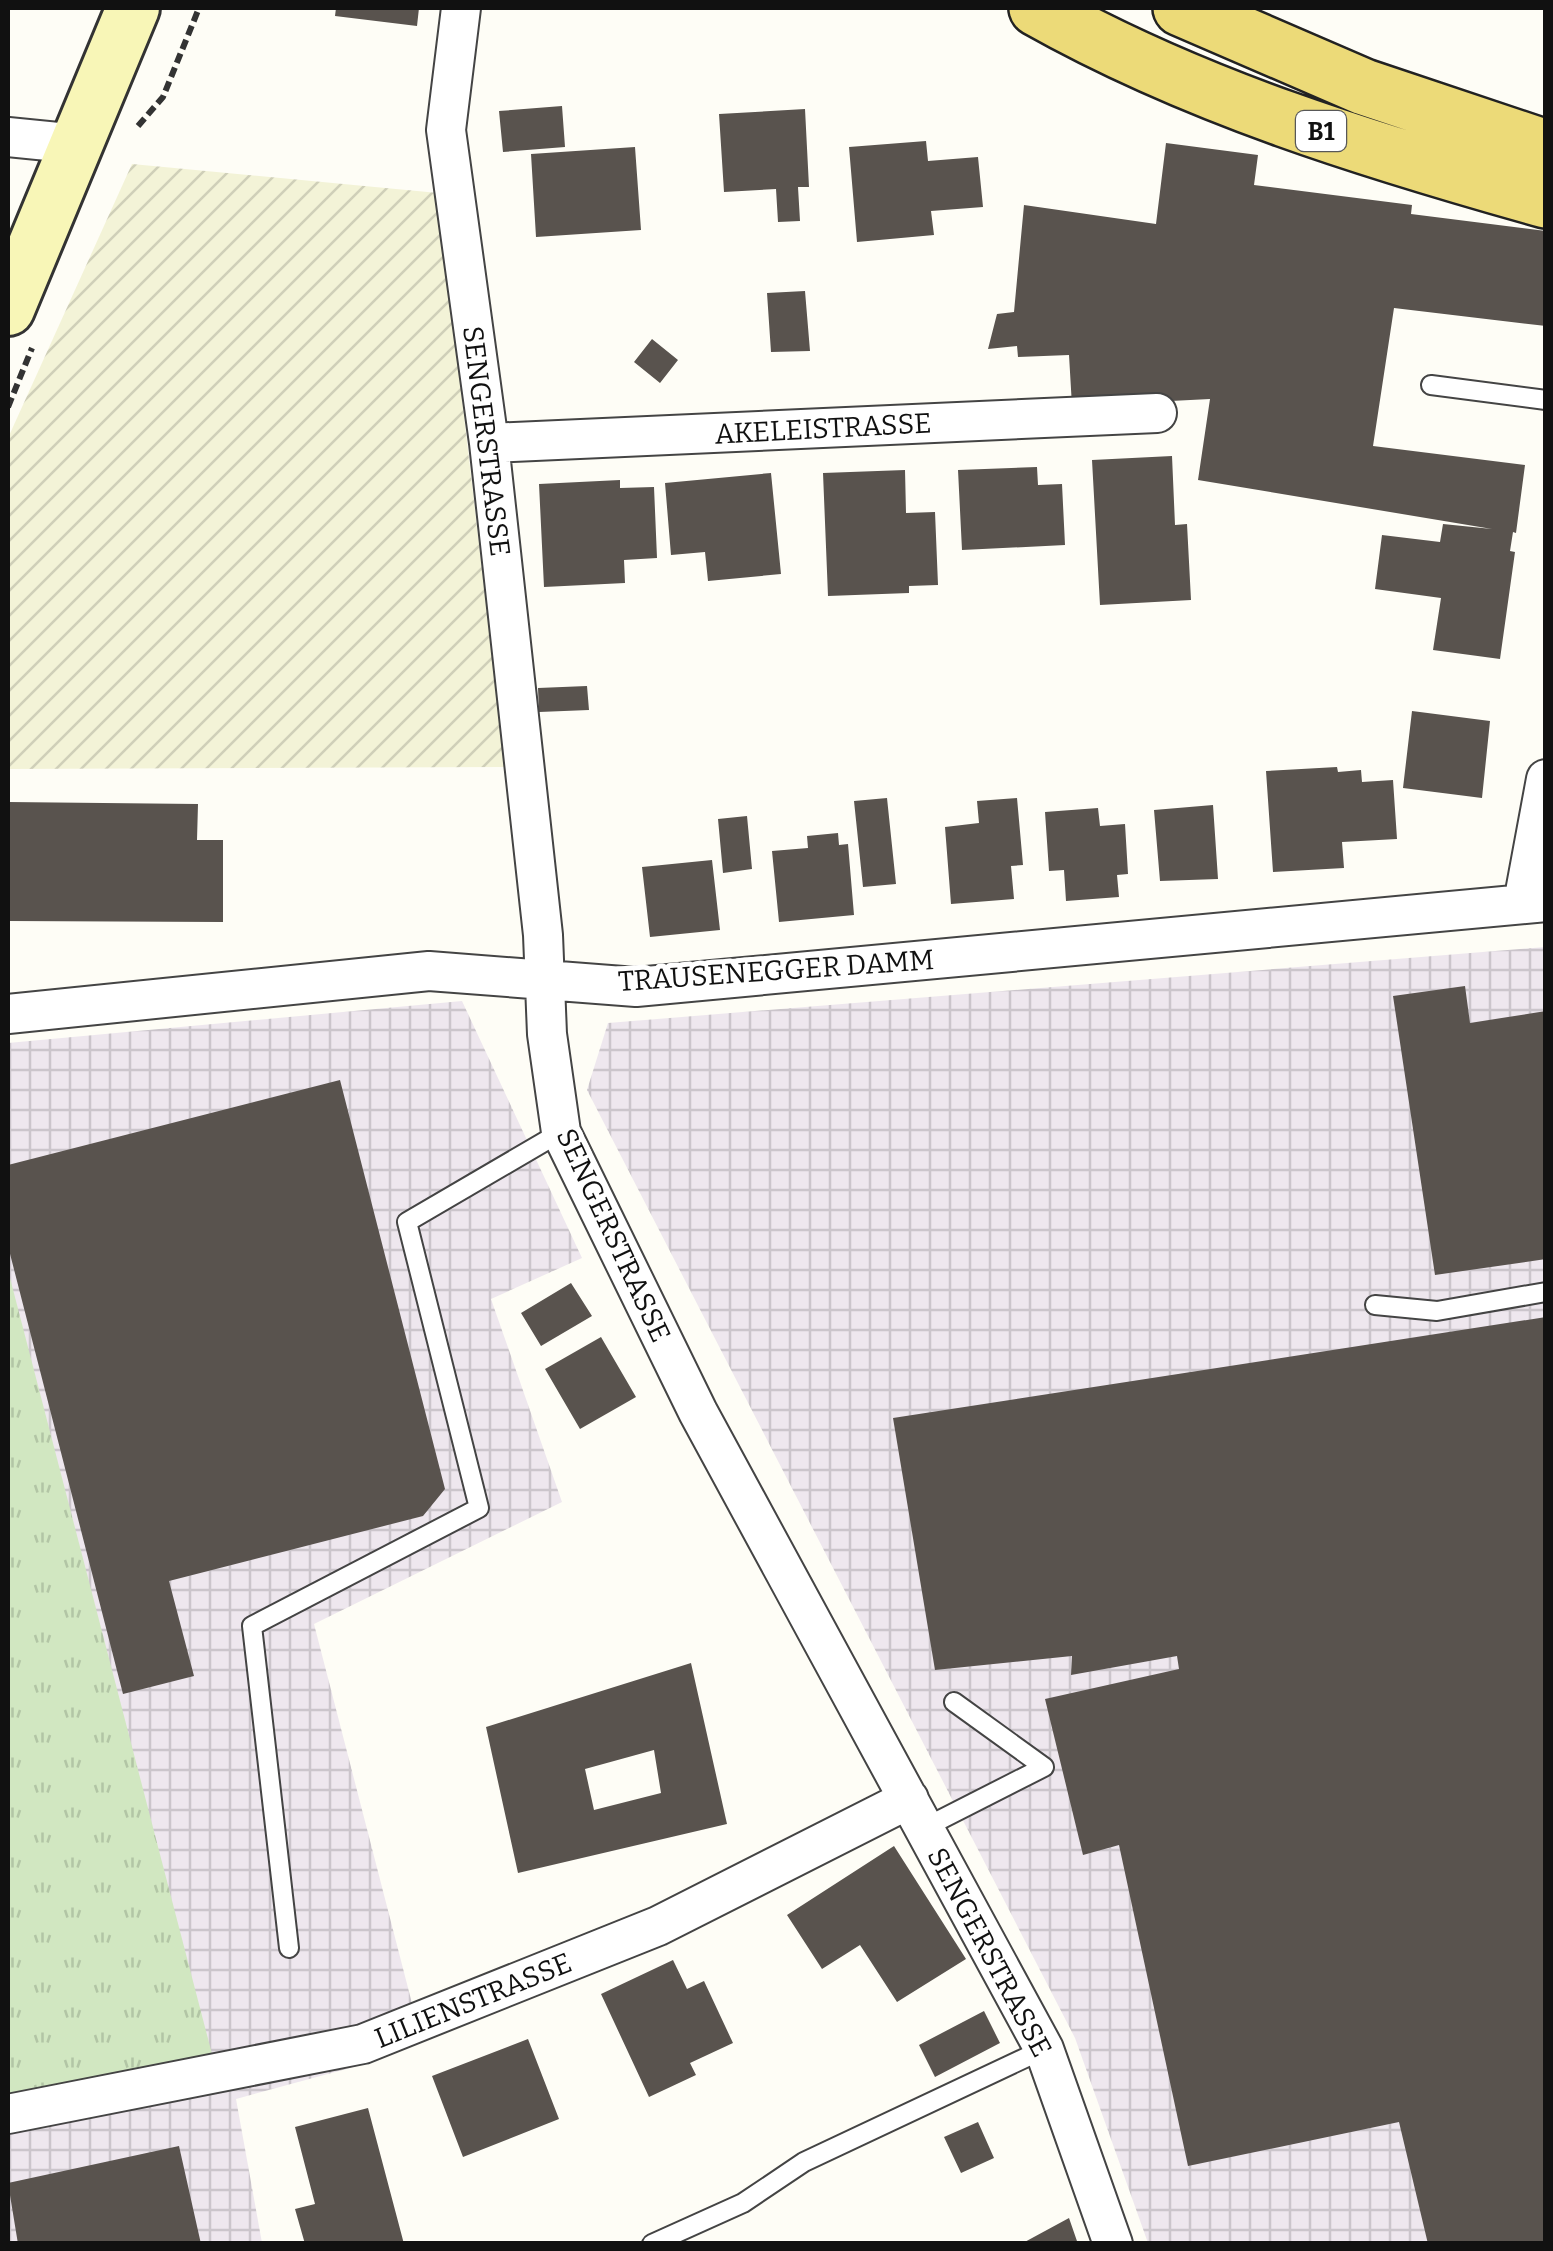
<svg xmlns="http://www.w3.org/2000/svg" width="1553" height="2251" viewBox="0 0 1553 2251" font-family="Bitter,serif">
  <style>
    .industrial { fill: url(#industrial-grid) }
    .farmland { fill: url(#farmland-furrows) }
    .grass { fill: url(#grass-tufts) }
    .building { fill: #59534e; fill-rule: evenodd }
    .lines { fill: none; stroke-linecap: round; stroke-linejoin: round }
    .service-casing { stroke: #444; stroke-width: 22 }
    .minor-casing { stroke: #444; stroke-width: 42 }
    .secondary-casing { stroke: #333; stroke-width: 58 }
    .primary-casing { stroke: #222; stroke-width: 60 }
    .path { stroke: #333; stroke-width: 6; stroke-dasharray: 10 5; stroke-linecap: butt }
    .service { stroke: #fff; stroke-width: 18 }
    .minor { stroke: #fff; stroke-width: 38 }
    .secondary { stroke: #f8f6b7; stroke-width: 52 }
    .primary { stroke: #ecda78; stroke-width: 55 }
    .labels { text-anchor: middle; stroke-width: 10; stroke-linejoin: round; paint-order: stroke }
    .shield { fill: #fff; stroke: #585858; stroke-width: 2.5 }
    .shield-label { font-size: 25px; font-weight: bold; fill: #111 }
    .street-label { font-size: 28px; fill: #111; stroke: #fff }
  </style>
  <defs>
    <pattern id="industrial-grid" width="8" height="8" patternUnits="userSpaceOnUse" patternTransform="scale(2.5)"><rect width="8" height="8" fill="#eee7ee"/><path d="M0 4h8M4 0v8" fill="none" stroke="#cbc5cb"/></pattern>
    <pattern id="farmland-furrows" width="10" height="10" patternUnits="userSpaceOnUse" patternTransform="scale(2.5)"><rect width="10" height="10" fill="#f3f3d7"/><path d="M-1 1l2-2M0 10L10 0M9 11l2-2" fill="none" stroke="#cfcfb8"/></pattern>
    <pattern id="grass-tufts" width="24" height="20" patternUnits="userSpaceOnUse" patternTransform="scale(2.5)"><rect width="24" height="20" fill="#d1e7c1"/><path d="M3 7l-1-3M5 7V3M7 7l1-3M15 17l-1-3M17 17v-4M19 17l1-3" fill="none" stroke="#b2c5a5"/></pattern>
  </defs>
  <rect width="100%" height="100%" fill="#fefdf6"/>
  <!-- industrial -->
  <path class="industrial" d="M 1545,947 L 1545,2243 L 1148,2243 L 1075,2038 L 587,1090 L 608,1023 Z
    M 462,1001 L 582,1258 L 491,1299 L 562,1502 L 314,1624 L 422,2042 L 372,2062 L 236,2099 L 262,2243 L 8,2244 L 8,1043 Z"/>
  <!-- farmland -->
  <path class="farmland" d="M 132,164 L 438,193 L 505,767 L 8,769 L 8,438 Z"/>
  <!-- grass -->
  <path class="grass" d="M 10,1278 L 213,2058 L 8,2097 L 8,1279 Z"/>
  <!-- building -->
  <path class="building" d="M 336,8 L 419,8 L 417,26 L 335,16 Z
    M 562,106 L 565,147 L 503,152 L 499,111 Z
    M 805,109 L 809,187 L 798,187 L 800,221 L 778,222 L 776,189 L 724,192 L 719,114 Z
    M 926,141 L 928,161 L 978,157 L 983,207 L 931,211 L 934,235 L 857,242 L 849,147 Z
    M 1166,143 L 1258,155 L 1254,185 L 1412,205 L 1411,214 L 1546,231 L 1546,326 L 1394,308 L 1373,446 L 1525,465 L 1516,533 L 1513,532 L 1510,551 L 1515,552 L 1500,659 L 1433,650 L 1441,598 L 1375,589 L 1382,535 L 1440,542 L 1443,524 L 1492,529 L 1198,480 L 1210,399 L 1072,406 L 1069,355 L 1018,357 L 1017,346 L 988,349 L 997,314 L 1014,312 L 1024,205 L 1156,224 Z
    M 635,147 L 641,230 L 536,237 L 531,154 Z
    M 805,291 L 810,351 L 771,352 L 767,293 Z
    M 652,339 L 678,360 L 660,383 L 634,362 Z
    M 1172,456 L 1175,525 L 1187,524 L 1191,600 L 1100,605 L 1092,460 Z
    M 1037,467 L 1038,485 L 1062,484 L 1065,545 L 962,550 L 958,470 Z
    M 905,470 L 906,513 L 935,512 L 938,585 L 909,586 L 909,593 L 828,596 L 823,473 Z
    M 771,473 L 781,574 L 708,581 L 705,552 L 671,555 L 665,483 Z
    M 620,480 L 620,488 L 654,487 L 657,558 L 624,560 L 625,583 L 544,587 L 539,484 Z
    M 587,686 L 589,710 L 539,712 L 538,688 Z
    M 1412,711 L 1490,721 L 1482,798 L 1403,788 Z
    M 1337,767 L 1338,772 L 1361,770 L 1362,782 L 1393,780 L 1397,839 L 1342,842 L 1344,868 L 1273,872 L 1266,771 Z
    M 887,798 L 896,884 L 863,887 L 854,801 Z
    M 1017,798 L 1023,865 L 1011,866 L 1014,899 L 951,904 L 945,827 L 979,823 L 977,801 Z
    M 8,802 L 198,804 L 197,840 L 223,840 L 223,922 L 8,921 Z
    M 1213,805 L 1218,879 L 1160,881 L 1154,810 Z
    M 1098,808 L 1100,826 L 1125,824 L 1128,874 L 1117,875 L 1119,897 L 1066,901 L 1064,870 L 1049,871 L 1045,812 Z
    M 747,816 L 752,869 L 723,873 L 718,819 Z
    M 838,833 L 839,845 L 848,844 L 854,915 L 779,922 L 772,851 L 808,848 L 807,836 Z
    M 712,860 L 720,930 L 650,937 L 642,867 Z
    M 1465,986 L 1470,1023 L 1546,1011 L 1546,1259 L 1435,1275 L 1393,996 Z
    M 340,1080 L 445,1489 L 423,1516 L 169,1581 L 194,1676 L 123,1694 L 8,1246 L 8,1165 Z
    M 571,1283 L 592,1316 L 541,1346 L 521,1313 Z
    M 1546,1317 L 1546,2244 L 1428,2244 L 1399,2122 L 1188,2166 L 1119,1845 L 1083,1855 L 1045,1699 L 1179,1669 L 1177,1656 L 1071,1675 L 1072,1656 L 935,1670 L 893,1418 Z
    M 601,1337 L 636,1397 L 580,1429 L 545,1369 Z
    M 691,1663 L 727,1824 L 518,1873 L 486,1727 ZM 654,1750 L 661,1793 L 594,1810 L 585,1769 Z
    M 894,1846 L 966,1959 L 897,2002 L 860,1945 L 822,1969 L 787,1915 Z
    M 673,1960 L 687,1989 L 704,1981 L 733,2043 L 690,2063 L 696,2075 L 649,2097 L 601,1994 Z
    M 984,2011 L 1000,2043 L 935,2077 L 919,2045 Z
    M 528,2039 L 559,2119 L 463,2157 L 432,2076 Z
    M 368,2108 L 404,2244 L 305,2244 L 295,2209 L 315,2204 L 295,2127 Z
    M 978,2122 L 994,2158 L 961,2173 L 944,2137 Z
    M 179,2146 L 201,2244 L 18,2244 L 8,2183 Z
    M 1069,2218 L 1078,2244 L 1021,2244 Z"/>
  <g class="lines">
    <!-- service casing -->
    <g class="service-casing">
      <path id="service" d="M 1431,385 L 1546,400
        M 1375,1305 L 1437,1311 L 1546,1292
        M 924,1828 L 1044,1767 L 954,1702
        M 289,1948 L 252,1626 L 479,1508 L 407,1222 L 561,1132
        M 652,2244 L 743,2203 L 804,2162 L 1044,2049"/>
    </g>
    <!-- minor casing -->
    <g class="minor-casing">
      <path id="minor" d="M 461,8 L 446,130 L 489,443 L 543,935 L 547,1034 L 561,1132 L 698,1412 L 1044,2049 L 1113,2244
        M 8,137 L 78,144
        M 489,443 L 1157,413
        M 1523,903 L 1546,779
        M 8,1014 L 429,971 L 636,987 L 1546,902
        M 8,2114 L 363,2044 L 658,1926 L 909,1799"/>
    </g>
    <!-- secondary casing -->
    <g class="secondary-casing">
      <path id="secondary" d="M 8,309 L 133,8"/>
    </g>
    <!-- primary casing -->
    <g class="primary-casing">
      <path id="primary" d="M 1037,8 C 1195,97 1371,151 1546,200
        M 1181,8 L 1364,87 L 1546,148"/>
    </g>
    <!-- path -->
    <path class="path" d="M 138,126 L 163,97 L 199,8
      M 8,407 L 32,348"/>
    <!-- service -->
    <use href="#service" class="service"/>
    <!-- minor -->
    <use href="#minor" class="minor"/>
    <!-- secondary -->
    <use href="#secondary" class="secondary"/>
    <!-- primary -->
    <use href="#primary" class="primary"/>
  </g>
  <g class="labels">
    <!-- shield labels -->
    <rect class="shield" x="1296" y="111" width="50" height="40" rx="8"/>
    <g class="shield-label">
      <text x="1321" y="140">B1</text>
    </g>
    <!-- street labels -->
    <g class="street-label">
      <text transform="translate(823 428) rotate(-3)" y="10">AKELEISTRASSE</text>
      <text transform="translate(487 441) rotate(83)" y="10">SENGERSTRASSE</text>
      <text transform="translate(776 970) rotate(-4)" y="10">TRAUSENEGGER DAMM</text>
      <text transform="translate(614 1235) rotate(65)" y="10">SENGERSTRASSE</text>
      <text transform="translate(990 1952) rotate(62)" y="10">SENGERSTRASSE</text>
      <text transform="translate(473 2000) rotate(-22)" y="10">LILIENSTRASSE</text>
    </g>
  </g>
  <!-- border -->
  <rect width="1553" height="2251" fill="none" stroke="#111111" stroke-width="20"/>
</svg>
